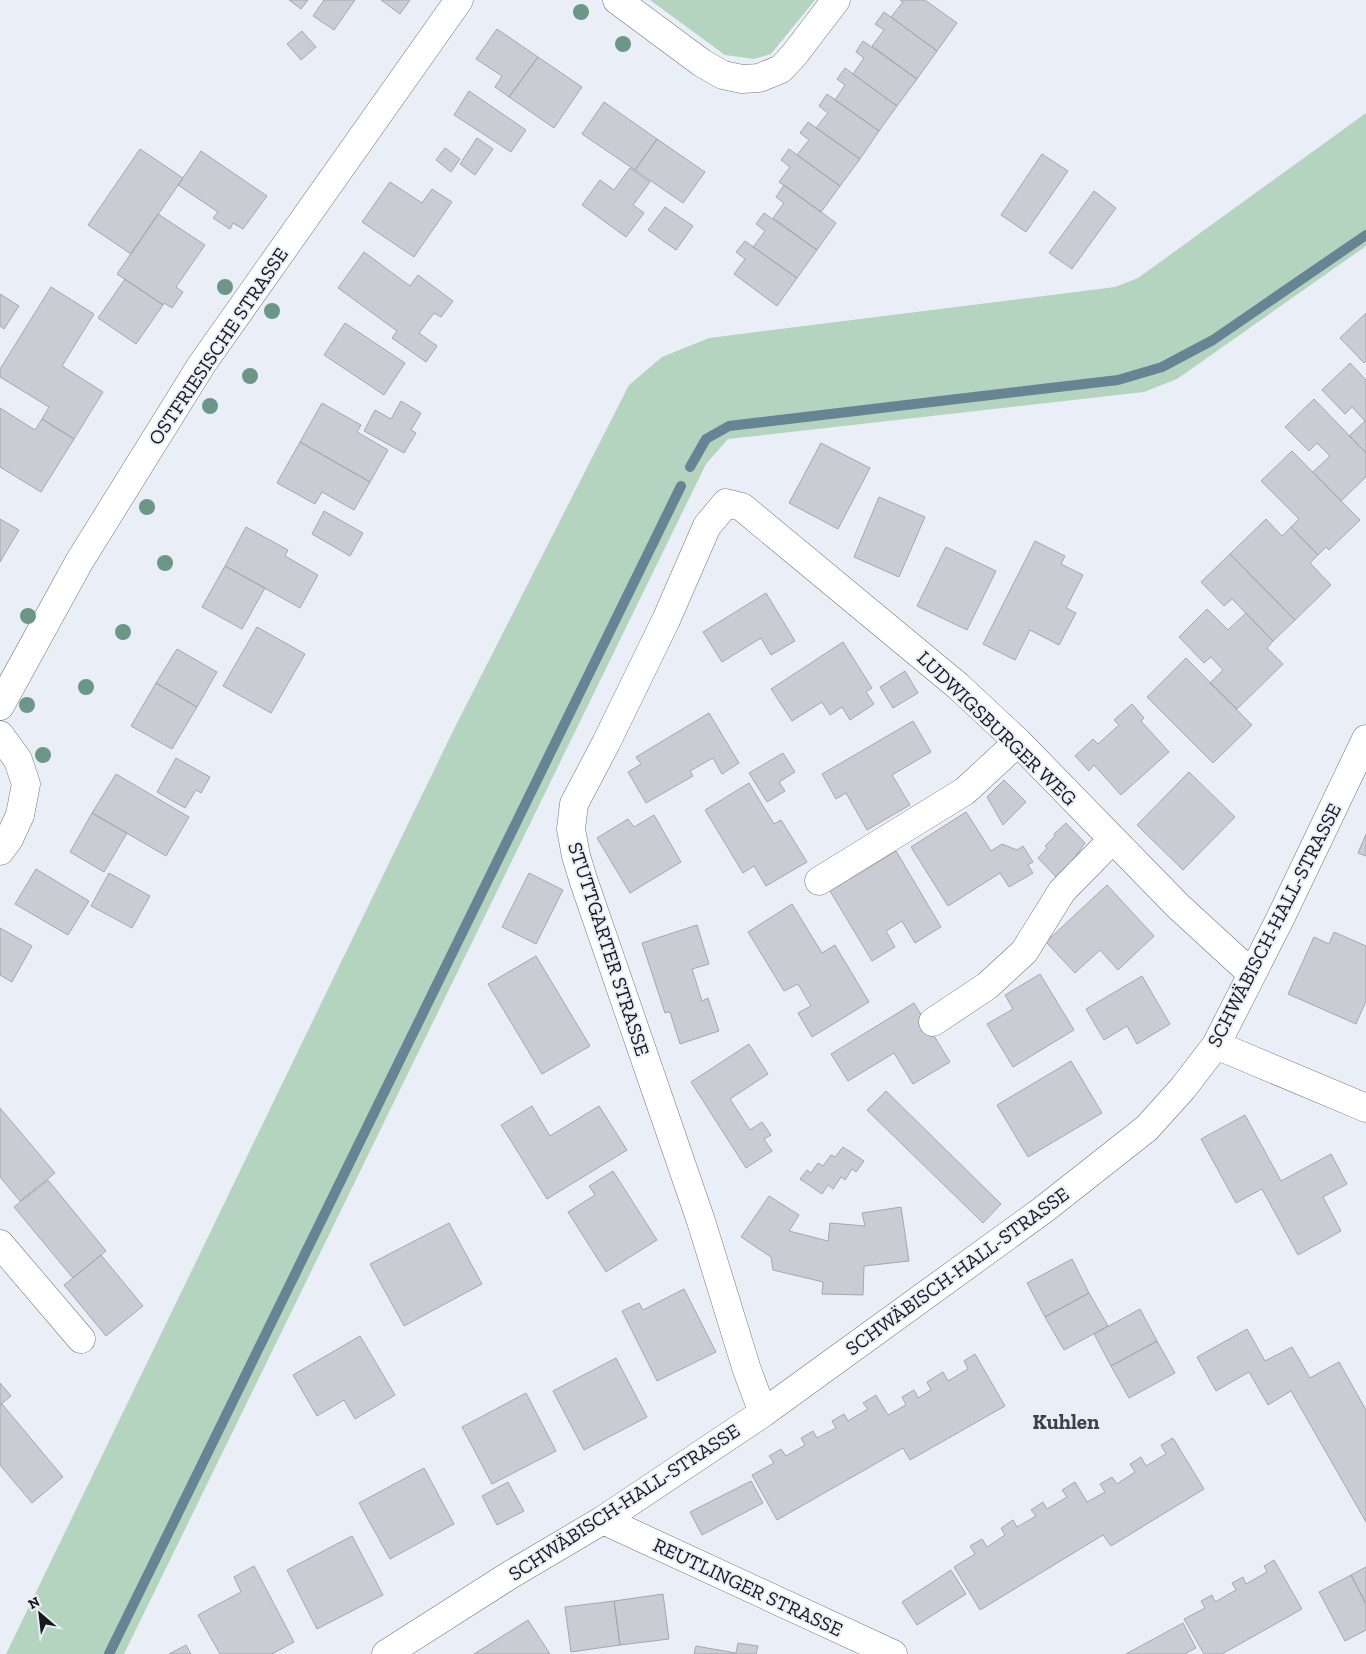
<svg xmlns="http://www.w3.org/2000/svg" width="1366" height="1654" viewBox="0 0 1366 1654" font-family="'Zilla Slab',serif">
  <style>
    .green { fill: #b4d4c0 }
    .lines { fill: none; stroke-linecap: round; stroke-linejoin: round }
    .stream { stroke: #668493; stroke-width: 10 }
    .building { fill: #cbcbd4; stroke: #a6a6af }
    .minor-casing { stroke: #71757c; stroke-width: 29 }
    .minor { stroke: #fff; stroke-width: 28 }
    .tree { fill: #6b9688 }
    .labels { text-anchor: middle; stroke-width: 4; stroke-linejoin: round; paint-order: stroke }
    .street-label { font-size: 20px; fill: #16181b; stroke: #eaeff7 }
    .neighbourhood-label { font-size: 21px; font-weight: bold; fill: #3e4248; stroke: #eaeff7 }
  </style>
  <rect width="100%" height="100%" fill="#eaeff7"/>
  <!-- green -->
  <path class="green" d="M 650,0 L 815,0 L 771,54 L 754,59 L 725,55 Z
    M 1366,113 L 1366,246 L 1177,379 L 1144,392 L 728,439 L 706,464 L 124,1654 L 6,1654 L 453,731 L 629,385 L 662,357 L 709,338 L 1115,287 L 1138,278 Z"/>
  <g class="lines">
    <!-- stream -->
    <path class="stream" d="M 690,467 L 706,439 L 729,426 L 1118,380 L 1162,367 L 1213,340 L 1366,235
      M 109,1654 L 681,486"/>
  </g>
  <!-- building -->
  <path class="building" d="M 289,0 L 308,0 L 301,9 Z
    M 324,0 L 355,0 L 334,30 L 313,16 Z
    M 381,0 L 410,0 L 400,14 Z
    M 900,0 L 925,0 L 957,23 L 937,51 L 891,17 L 903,2 Z
    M 884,12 L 937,51 L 917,79 L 872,46 L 884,30 L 875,24 Z
    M 497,29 L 538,57 L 509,97 L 495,87 L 502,76 L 476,59 Z
    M 302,31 L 316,47 L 301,60 L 287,44 Z
    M 863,41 L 917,79 L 897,106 L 853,74 L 864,58 L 856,52 Z
    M 538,57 L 582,87 L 554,128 L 509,97 Z
    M 845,68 L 897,106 L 879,131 L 835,100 L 845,85 L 837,79 Z
    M 469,91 L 526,130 L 511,152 L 454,115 Z
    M 827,94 L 879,131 L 860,159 L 816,128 L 828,113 L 819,106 Z
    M 604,102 L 657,139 L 635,170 L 582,134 Z
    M 808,122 L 860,159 L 840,186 L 797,155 L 809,140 L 800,133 Z
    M 477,138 L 493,149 L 475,175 L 460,164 Z
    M 657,139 L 705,172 L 683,203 L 635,170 Z
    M 445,148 L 460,159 L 451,172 L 436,160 Z
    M 140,149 L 183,178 L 131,254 L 88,225 Z
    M 789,149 L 840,186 L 821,212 L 779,182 L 790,167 L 781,160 Z
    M 201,151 L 267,196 L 243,229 L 233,223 L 230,229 L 213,218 L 218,212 L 178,185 Z
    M 1042,154 L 1068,171 L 1026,232 L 1001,215 Z
    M 630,168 L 650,182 L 633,205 L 644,213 L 626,237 L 582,205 L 600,180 L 614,190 Z
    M 390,182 L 422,203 L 432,189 L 452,202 L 414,257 L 362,222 Z
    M 784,185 L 836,223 L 817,250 L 773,218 L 784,203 L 776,197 Z
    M 1094,191 L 1116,208 L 1072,269 L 1049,253 Z
    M 665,207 L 693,226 L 676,250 L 648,230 Z
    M 764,213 L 817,250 L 797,278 L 753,247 L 765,231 L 756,224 Z
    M 158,214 L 205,245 L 176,287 L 183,292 L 172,308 L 164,303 L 163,305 L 117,274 Z
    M 745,241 L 797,278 L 777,306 L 734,274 L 745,259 L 736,252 Z
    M 364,252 L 410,286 L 418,275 L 453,301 L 441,317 L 434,313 L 419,333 L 437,346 L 426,362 L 392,338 L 397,331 L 338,288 Z
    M 125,279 L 163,305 L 136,344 L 98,318 Z
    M 51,287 L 94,314 L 62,366 L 103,392 L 74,439 L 42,419 L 49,407 L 0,377 L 0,369 Z
    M 0,294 L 19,306 L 4,329 L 0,326 Z
    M 1366,313 L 1366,361 L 1364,363 L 1340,338 Z
    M 345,323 L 405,363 L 384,395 L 324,355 Z
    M 1350,363 L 1366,380 L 1366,453 L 1349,436 L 1365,421 L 1352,407 L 1345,414 L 1322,390 Z
    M 1314,399 L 1366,453 L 1366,477 L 1341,501 L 1313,472 L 1330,456 L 1317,443 L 1309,451 L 1285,427 Z
    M 401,401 L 421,413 L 411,430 L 416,433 L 404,453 L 364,431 L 375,410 L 391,419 Z
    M 322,403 L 361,425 L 357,432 L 388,450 L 370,482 L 300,442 Z
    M 0,408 L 35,430 L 42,419 L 74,439 L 41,492 L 0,467 Z
    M 300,442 L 370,482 L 354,510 L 322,492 L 315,504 L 277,483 Z
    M 821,443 L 870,468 L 838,529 L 789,503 Z
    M 1292,451 L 1360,520 L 1329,550 L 1326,547 L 1318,555 L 1291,527 L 1299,519 L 1261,481 Z
    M 879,497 L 925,517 L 899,577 L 854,557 Z
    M 324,511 L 363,533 L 350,556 L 312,534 Z
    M 0,519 L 19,530 L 0,562 Z
    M 1266,519 L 1282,536 L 1291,527 L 1318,555 L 1310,563 L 1331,585 L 1295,620 L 1230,554 Z
    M 246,527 L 288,550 L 285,556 L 318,575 L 300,608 L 225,566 Z
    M 1035,541 L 1065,556 L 1061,564 L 1083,575 L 1066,608 L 1076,613 L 1059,645 L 1030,630 L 1015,660 L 983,644 Z
    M 946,547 L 996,571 L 967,630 L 917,606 Z
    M 1230,554 L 1295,620 L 1273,641 L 1232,599 L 1224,606 L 1201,582 Z
    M 225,566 L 265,588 L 242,629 L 202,607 Z
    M 766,593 L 795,641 L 771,655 L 761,638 L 722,662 L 703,632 Z
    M 1207,609 L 1228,630 L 1246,613 L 1273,641 L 1267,648 L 1283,664 L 1237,709 L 1210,683 L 1223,670 L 1211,657 L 1204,663 L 1179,637 Z
    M 257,627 L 305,654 L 271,713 L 223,686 Z
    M 843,642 L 872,688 L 866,692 L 874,704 L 850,720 L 842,707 L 830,715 L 822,702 L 792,721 L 771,689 Z
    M 177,649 L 217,672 L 197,707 L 156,683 Z
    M 1186,658 L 1252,725 L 1213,763 L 1147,697 Z
    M 905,671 L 918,693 L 893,708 L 880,687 Z
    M 156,683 L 197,707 L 172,749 L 131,726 Z
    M 1132,704 L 1144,718 L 1141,721 L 1169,752 L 1121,795 L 1094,765 L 1089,771 L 1075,756 L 1093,739 L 1098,744 L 1119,725 L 1114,720 Z
    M 709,713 L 739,763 L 722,774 L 713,758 L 690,771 L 693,776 L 646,803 L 628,772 L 641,764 L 636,757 Z
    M 913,721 L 931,752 L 892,775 L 910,805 L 867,830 L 846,793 L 836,799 L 822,774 Z
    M 783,753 L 795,772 L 779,782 L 785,791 L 767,802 L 749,773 Z
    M 176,758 L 210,777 L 201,793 L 196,790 L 185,808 L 157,792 Z
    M 1189,772 L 1235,817 L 1183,870 L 1137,825 Z
    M 116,774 L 189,817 L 166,856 L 92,813 Z
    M 1004,780 L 1026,802 L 1003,825 L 987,797 Z
    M 749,783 L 774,824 L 781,820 L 807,862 L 766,886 L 754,866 L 743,873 L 705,810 Z
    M 966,812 L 991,851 L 1002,844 L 1017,850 L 1023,846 L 1033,862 L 1028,865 L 1033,873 L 1009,887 L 1000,873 L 948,906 L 911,847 Z
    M 92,813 L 127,833 L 104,872 L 70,852 Z
    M 654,815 L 681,862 L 630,893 L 597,838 L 628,819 L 634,827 Z
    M 1066,823 L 1085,843 L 1059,880 L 1038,858 L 1047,848 L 1045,846 L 1055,836 L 1054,834 Z
    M 1366,834 L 1366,856 L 1358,853 Z
    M 896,851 L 941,927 L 915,943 L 902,921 L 886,931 L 895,947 L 872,961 L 830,891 Z
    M 36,869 L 89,901 L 68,935 L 15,904 Z
    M 109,873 L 150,896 L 132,928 L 91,906 Z
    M 529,873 L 563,890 L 536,944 L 502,927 Z
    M 1107,885 L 1154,936 L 1118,970 L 1100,950 L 1075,973 L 1046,942 Z
    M 792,904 L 822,953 L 835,945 L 869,1002 L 812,1037 L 798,1013 L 811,1006 L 798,984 L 784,991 L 748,932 Z
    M 697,925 L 709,964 L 692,969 L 702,1001 L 708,998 L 719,1031 L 680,1044 L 670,1012 L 665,1013 L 642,943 Z
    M 0,928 L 32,946 L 12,982 L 0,975 Z
    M 1334,932 L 1366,946 L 1366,1001 L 1356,1024 L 1288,994 L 1314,937 L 1329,944 Z
    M 536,956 L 590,1046 L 542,1074 L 488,984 Z
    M 1040,974 L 1074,1030 L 1013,1067 L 987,1024 L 1013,1009 L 1005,995 Z
    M 1142,976 L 1170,1024 L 1137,1044 L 1127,1026 L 1104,1040 L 1086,1009 Z
    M 914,1003 L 950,1062 L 913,1084 L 894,1053 L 848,1081 L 831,1054 Z
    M 749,1044 L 768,1074 L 730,1099 L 750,1130 L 762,1122 L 771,1135 L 764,1139 L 772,1151 L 746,1168 L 691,1082 Z
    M 1071,1061 L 1102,1113 L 1028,1157 L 997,1105 Z
    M 886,1091 L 1001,1204 L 983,1223 L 867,1110 Z
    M 532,1106 L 550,1136 L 599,1106 L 627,1150 L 547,1199 L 501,1125 Z
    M 0,1108 L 55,1173 L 20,1201 L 0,1177 Z
    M 1245,1115 L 1281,1181 L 1331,1154 L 1347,1184 L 1323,1197 L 1341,1231 L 1298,1255 L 1262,1189 L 1236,1203 L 1201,1139 Z
    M 843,1147 L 864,1161 L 856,1172 L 852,1169 L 845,1180 L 841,1177 L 833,1189 L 828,1185 L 822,1194 L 800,1179 L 807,1170 L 811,1173 L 818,1163 L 823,1166 L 831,1155 L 835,1157 Z
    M 613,1171 L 657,1240 L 606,1272 L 568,1212 L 595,1195 L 589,1186 Z
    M 48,1180 L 106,1251 L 73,1278 L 14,1207 Z
    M 769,1196 L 799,1215 L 789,1231 L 828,1241 L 830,1223 L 865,1226 L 862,1213 L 901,1207 L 909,1261 L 864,1266 L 863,1295 L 822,1294 L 823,1282 L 773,1270 L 771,1257 L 741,1237 Z
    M 449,1223 L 482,1284 L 404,1326 L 370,1264 Z
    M 101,1255 L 143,1306 L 106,1336 L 64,1285 Z
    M 1072,1259 L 1089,1293 L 1045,1317 L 1027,1283 Z
    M 684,1289 L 716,1352 L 657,1381 L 622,1311 L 639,1303 L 643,1310 Z
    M 1089,1293 L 1108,1326 L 1064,1350 L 1045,1317 Z
    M 1140,1309 L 1157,1341 L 1111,1366 L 1094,1334 Z
    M 1247,1329 L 1265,1361 L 1292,1347 L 1310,1378 L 1339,1362 L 1366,1410 L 1366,1522 L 1291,1391 L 1268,1405 L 1249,1372 L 1216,1391 L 1197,1357 Z
    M 360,1336 L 395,1395 L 355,1419 L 344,1400 L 317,1416 L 293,1375 Z
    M 1157,1341 L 1175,1373 L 1129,1398 L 1111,1366 Z
    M 975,1354 L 1005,1406 L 910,1460 L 903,1448 L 777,1520 L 752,1475 L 774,1463 L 769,1456 L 781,1449 L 786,1456 L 805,1445 L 801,1438 L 813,1431 L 817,1438 L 836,1428 L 832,1421 L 844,1414 L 848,1421 L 868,1409 L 863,1403 L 876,1395 L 888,1415 L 906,1405 L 902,1397 L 914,1390 L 918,1398 L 931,1390 L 927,1382 L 943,1372 L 948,1381 L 968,1369 L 964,1361 Z
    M 616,1358 L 647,1417 L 584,1450 L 553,1391 Z
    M 0,1383 L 11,1396 L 0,1405 Z
    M 526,1393 L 556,1451 L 492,1484 L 462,1427 Z
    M 2,1404 L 63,1477 L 32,1503 L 0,1465 L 0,1405 Z
    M 1173,1438 L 1204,1489 L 1111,1546 L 1103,1535 L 980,1610 L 954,1567 L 975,1554 L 970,1546 L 982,1539 L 987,1547 L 1005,1535 L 1001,1528 L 1013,1520 L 1017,1527 L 1036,1516 L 1031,1510 L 1043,1502 L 1047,1509 L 1067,1497 L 1062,1490 L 1075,1482 L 1087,1502 L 1105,1492 L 1100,1484 L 1112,1477 L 1117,1484 L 1135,1472 L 1130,1464 L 1141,1457 L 1146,1466 L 1166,1454 L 1161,1445 Z
    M 424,1468 L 454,1524 L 390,1559 L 359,1503 Z
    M 751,1481 L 763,1503 L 702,1535 L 690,1512 Z
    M 508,1482 L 524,1511 L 497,1525 L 482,1496 Z
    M 352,1536 L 383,1595 L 317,1629 L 287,1570 Z
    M 1274,1560 L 1302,1609 L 1222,1654 L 1204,1654 L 1184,1619 L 1205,1608 L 1201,1601 L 1212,1595 L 1215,1602 L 1236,1590 L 1232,1583 L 1243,1577 L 1246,1584 L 1267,1572 L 1264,1566 Z
    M 254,1566 L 294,1642 L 272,1654 L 220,1654 L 198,1615 L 241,1592 L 234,1577 Z
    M 1366,1567 L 1366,1604 L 1351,1575 Z
    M 951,1570 L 966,1594 L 917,1625 L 902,1602 Z
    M 1351,1575 L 1366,1604 L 1366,1630 L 1345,1641 L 1319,1592 Z
    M 663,1594 L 669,1639 L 620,1645 L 614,1601 Z
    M 614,1601 L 620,1645 L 571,1652 L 565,1607 Z
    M 528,1620 L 550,1654 L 474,1654 Z
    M 1183,1623 L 1196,1648 L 1185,1654 L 1126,1654 Z
    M 738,1643 L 758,1646 L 756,1654 L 694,1654 L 696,1646 L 736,1653 Z
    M 186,1645 L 191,1654 L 169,1654 Z"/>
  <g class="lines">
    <!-- minor casing -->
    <g class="minor-casing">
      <path id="minor" d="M 617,0 L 702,63 L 723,75 L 742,79 L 759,78 L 781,69 L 794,55 L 836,0
        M 0,706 L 79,562 L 202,364 L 459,0
        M 0,735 L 18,760 L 26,784 L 20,815 L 9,839 L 0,851
        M 819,881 L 965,791 L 1018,742
        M 933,1022 L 987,986 L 1024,952 L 1062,891 L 1112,840
        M 1216,1045 L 1366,1108
        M 0,1244 L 81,1339
        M 763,1413 L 747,1370 L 701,1221 L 584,882 L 576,856 L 571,829 L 574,804 L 606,743 L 666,620 L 707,526 L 726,503 L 742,507 L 958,686 L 1018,742 L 1178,906 L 1252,974
        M 603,1520 L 893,1654
        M 386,1654 L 510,1575 L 603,1520 L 763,1413 L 1043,1210 L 1147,1128 L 1183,1088 L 1216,1045 L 1280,919 L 1366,739"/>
    </g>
    <!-- minor -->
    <use href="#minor" class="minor"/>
  </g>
  <!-- trees -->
  <g class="tree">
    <circle cx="581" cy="12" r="8"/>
    <circle cx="623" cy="44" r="8"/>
    <circle cx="225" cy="287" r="8"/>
    <circle cx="272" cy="311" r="8"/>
    <circle cx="250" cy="376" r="8"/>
    <circle cx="210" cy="406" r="8"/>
    <circle cx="147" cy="507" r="8"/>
    <circle cx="165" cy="563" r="8"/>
    <circle cx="28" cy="616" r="8"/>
    <circle cx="123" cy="632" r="8"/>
    <circle cx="86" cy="687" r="8"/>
    <circle cx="27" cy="705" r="8"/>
    <circle cx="43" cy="755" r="8"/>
  </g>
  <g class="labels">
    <!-- street labels -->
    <g class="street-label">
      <text transform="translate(218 346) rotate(-56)" y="7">OSTFRIESISCHE STRASSE</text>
      <text transform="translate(997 728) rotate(44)" y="7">LUDWIGSBURGER WEG</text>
      <text transform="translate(1274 925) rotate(-63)" y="7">SCHWÄBISCH-HALL-STRASSE</text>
      <text transform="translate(609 949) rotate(72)" y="7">STUTTGARTER STRASSE</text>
      <text transform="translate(957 1271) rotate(-36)" y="7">SCHWÄBISCH-HALL-STRASSE</text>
      <text transform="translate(624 1502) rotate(-33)" y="7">SCHWÄBISCH-HALL-STRASSE</text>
      <text transform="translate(748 1587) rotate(25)" y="7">REUTLINGER STRASSE</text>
    </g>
    <!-- neighbourhood labels -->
    <g class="neighbourhood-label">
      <text x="1066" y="1429">Kuhlen</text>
    </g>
  </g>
  <!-- north arrow -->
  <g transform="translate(40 1614) rotate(332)" stroke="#eaeff7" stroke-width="4" paint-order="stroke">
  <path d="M0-4L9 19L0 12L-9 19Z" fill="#16181b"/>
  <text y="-8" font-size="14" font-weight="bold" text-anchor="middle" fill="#16181b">N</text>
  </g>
</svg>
